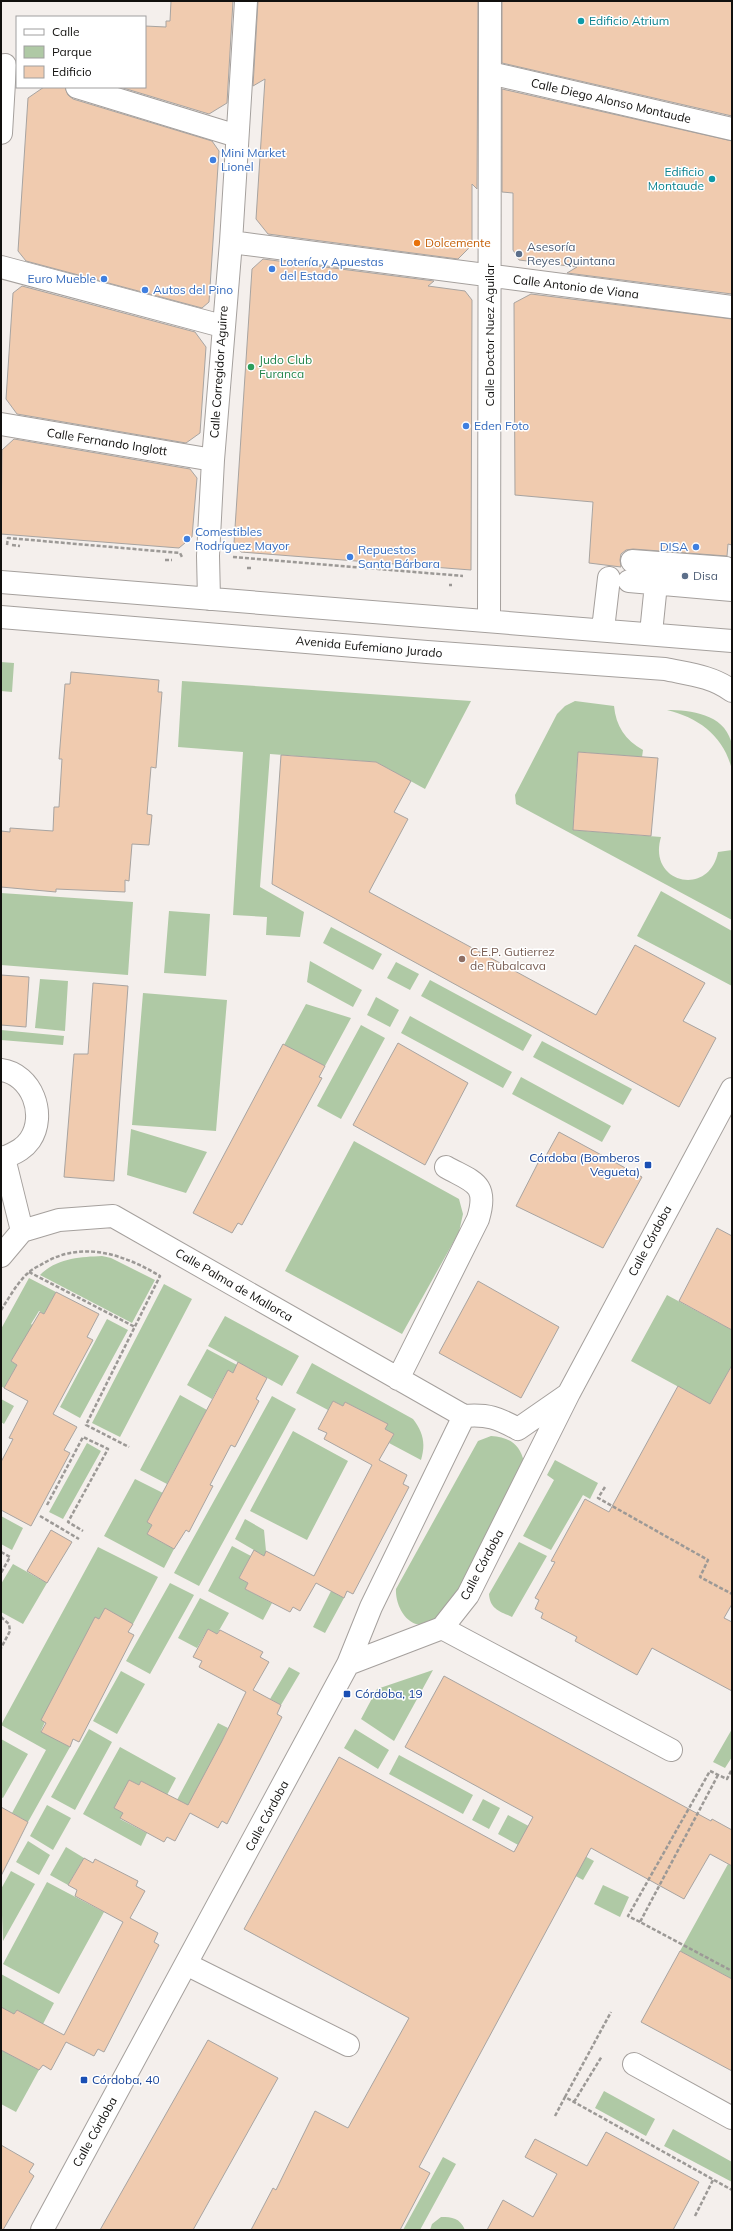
<svg xmlns="http://www.w3.org/2000/svg" width="733" height="2231" viewBox="0 0 733 2231" font-family="Mulish,sans-serif">
  <style>
    .green { fill: #afc9a5 }
    .building { fill: #f0cbaf; stroke: #a8a4a1 }
    .lines { fill: none; stroke-linecap: round; stroke-linejoin: round }
    .minor-casing { stroke: #a5a09d; stroke-width: 24 }
    .path { stroke: #9c9996; stroke-width: 2.5; stroke-dasharray: 4 2; stroke-linecap: butt }
    .minor { stroke: #fff; stroke-width: 22 }
    .culture-dot { fill: #0f9aa8; stroke: #fff; stroke-width: 1.5 }
    .shop-dot { fill: #3f7fe0; stroke: #fff; stroke-width: 1.5 }
    .food-dot { fill: #e8710a; stroke: #fff; stroke-width: 1.5 }
    .service-dot { fill: #5c6f8a; stroke: #fff; stroke-width: 1.5 }
    .leisure-dot { fill: #2e9e5b; stroke: #fff; stroke-width: 1.5 }
    .education-dot { fill: #8d6e63; stroke: #fff; stroke-width: 1.5 }
    .transit-dot { fill: #1a4fb4; stroke: #fff; stroke-width: 1.5 }
    .labels { text-anchor: middle; stroke-width: 3; stroke-linejoin: round; paint-order: stroke }
    .culture-label { font-size: 12px; fill: #0d838f; stroke: #fff; text-anchor: start }
    .street-label { font-size: 12px; fill: #11100e; stroke: #fff }
    .shop-label { font-size: 12px; fill: #366cbe; stroke: #fff; text-anchor: start }
    .food-label { font-size: 12px; fill: #c56008; stroke: #fff; text-anchor: start }
    .service-label { font-size: 12px; fill: #4e5e75; stroke: #fff; text-anchor: start }
    .leisure-label { font-size: 12px; fill: #27864d; stroke: #fff; text-anchor: start }
    .education-label { font-size: 12px; fill: #785e54; stroke: #fff; text-anchor: start }
    .transit-label { font-size: 12px; fill: #164399; stroke: #fff; text-anchor: start }
  </style>
  <rect width="100%" height="100%" fill="#f4efec"/>
  <!-- green -->
  <path class="green" d="M 1,662 L 14,663 L 12,692 L 1,691 Z
    M 182,681 L 471,701 L 425,789 L 376,762 L 270,754 L 260,887 L 304,912 L 300,937 L 266,935 L 267,917 L 233,915 L 243,752 L 178,747 Z
    M 575,701 L 614,706 C 616,726 625,740 643,750 L 642,757 L 578,752 L 576,780 L 594,782 L 575,802 L 573,830 L 661,837 C 647,883 709,898 718,852 L 732,850 L 732,920 L 516,804 L 515,795 L 557,714 L 565,706 Z
    M 667,710 C 691,710 723,714 731,741 C 733,749 732,761 732,770 C 724,736 699,718 667,710 Z
    M 661,891 L 732,931 L 732,986 L 637,936 Z
    M 1,893 L 133,902 L 128,975 L 1,965 Z
    M 169,911 L 210,914 L 206,976 L 164,973 Z
    M 331,927 L 382,954 L 373,970 L 323,943 Z
    M 310,961 L 362,990 L 353,1007 L 307,982 Z
    M 396,962 L 419,974 L 410,990 L 387,978 Z
    M 40,979 L 68,981 L 65,1031 L 35,1028 Z
    M 430,980 L 532,1035 L 523,1051 L 421,996 Z
    M 143,993 L 227,1000 L 216,1131 L 132,1125 Z
    M 376,997 L 399,1010 L 390,1027 L 367,1015 Z
    M 306,1004 L 351,1018 L 325,1066 L 284,1045 Z
    M 410,1016 L 512,1072 L 503,1088 L 401,1033 Z
    M 361,1025 L 385,1038 L 341,1119 L 317,1106 Z
    M 1,1030 L 64,1036 L 63,1045 L 1,1040 Z
    M 542,1041 L 632,1089 L 623,1105 L 533,1057 Z
    M 521,1077 L 611,1126 L 602,1142 L 512,1094 Z
    M 131,1129 L 207,1152 L 186,1193 L 127,1175 Z
    M 354,1141 L 459,1199 L 463,1214 L 459,1232 L 402,1334 L 285,1271 Z
    M 102,1256 L 111,1258 L 155,1280 L 132,1323 L 40,1275 C 57,1258 80,1257 102,1256 Z
    M 29,1278 L 56,1292 L 44,1314 L 39,1311 L 31,1324 L 35,1327 L 11,1361 L 17,1365 L 4,1388 L 1,1386 L 1,1329 Z
    M 164,1284 L 192,1299 L 120,1437 L 92,1423 Z
    M 667,1295 L 732,1330 L 732,1365 L 710,1404 L 631,1361 Z
    M 225,1316 L 299,1356 L 282,1386 L 208,1346 Z
    M 107,1319 L 128,1330 L 80,1418 L 60,1407 Z
    M 207,1349 L 237,1365 L 233,1373 L 228,1370 L 212,1399 L 187,1385 Z
    M 312,1363 L 413,1419 C 423,1432 426,1443 421,1460 L 389,1443 L 394,1434 L 385,1429 L 387,1424 L 345,1402 L 343,1406 L 333,1401 L 328,1410 L 296,1393 Z
    M 180,1395 L 207,1410 L 167,1484 L 140,1470 Z
    M 272,1396 L 296,1409 L 199,1586 L 174,1573 Z
    M 1,1399 L 14,1406 L 4,1424 L 1,1422 Z
    M 293,1431 L 348,1461 L 307,1540 L 250,1511 Z
    M 491,1436 C 509,1437 520,1444 524,1462 L 449,1613 C 442,1616 434,1622 427,1624 C 407,1629 395,1605 396,1589 L 478,1441 Z
    M 87,1443 L 101,1451 L 63,1519 L 49,1512 Z
    M 555,1460 L 598,1483 L 590,1499 L 583,1495 L 551,1550 L 523,1536 L 554,1480 L 547,1475 Z
    M 135,1479 L 163,1493 L 147,1522 L 152,1525 L 147,1534 L 174,1549 L 164,1568 L 104,1536 Z
    M 1,1516 L 23,1528 L 12,1550 L 1,1544 Z
    M 245,1519 L 264,1530 L 266,1551 L 264,1556 L 235,1539 Z
    M 519,1542 L 547,1556 L 512,1617 C 499,1611 490,1609 489,1594 Z
    M 232,1546 L 251,1556 L 239,1578 L 248,1583 L 245,1589 L 272,1603 L 263,1620 L 208,1591 Z
    M 98,1547 L 158,1577 L 133,1624 L 105,1609 L 99,1619 L 95,1618 L 73,1659 L 41,1731 L 70,1747 L 28,1822 L 12,1813 L 46,1750 L 1,1725 Z
    M 13,1564 L 47,1583 L 23,1624 L 1,1612 L 1,1584 Z
    M 170,1583 L 194,1595 L 150,1674 L 126,1661 Z
    M 331,1591 L 344,1598 L 325,1633 L 313,1627 Z
    M 200,1598 L 229,1613 L 217,1634 L 208,1629 L 197,1648 L 178,1638 Z
    M 289,1667 L 300,1673 L 281,1705 L 270,1699 Z
    M 433,1670 L 394,1741 L 361,1719 L 377,1689 Z
    M 121,1671 L 145,1684 L 117,1734 L 93,1721 Z
    M 218,1723 L 228,1728 L 222,1741 L 226,1743 L 190,1813 L 177,1800 Z
    M 89,1729 L 112,1742 L 75,1810 L 51,1797 Z
    M 355,1729 L 389,1750 L 378,1769 L 344,1748 Z
    M 732,1729 L 732,1757 L 725,1768 L 713,1762 Z
    M 1,1739 L 28,1754 L 3,1798 L 1,1797 Z
    M 120,1747 L 176,1778 L 167,1795 L 141,1781 L 139,1785 L 129,1780 L 114,1808 L 123,1813 L 120,1819 L 147,1833 L 141,1846 L 83,1814 Z
    M 399,1755 L 473,1795 L 463,1814 L 389,1774 Z
    M 483,1799 L 500,1808 L 489,1829 L 472,1820 Z
    M 47,1805 L 71,1818 L 53,1850 L 30,1836 Z
    M 508,1815 L 594,1861 L 583,1880 L 498,1834 Z
    M 28,1841 L 50,1855 L 39,1875 L 16,1862 Z
    M 66,1847 L 84,1858 L 68,1885 L 50,1875 Z
    M 728,1864 L 732,1866 L 732,1979 L 680,1951 Z
    M 11,1871 L 35,1884 L 3,1941 L 1,1889 Z
    M 47,1882 L 104,1912 L 59,1994 L 3,1964 Z
    M 603,1885 L 629,1897 L 620,1917 L 594,1904 Z
    M 1,1974 L 54,2003 L 43,2024 L 17,2010 L 14,2014 L 1,2016 Z
    M 1,2050 L 39,2070 L 16,2112 L 1,2104 Z
    M 604,2091 L 655,2119 L 646,2136 L 595,2108 Z
    M 673,2129 L 732,2162 L 732,2182 L 664,2146 Z
    M 443,2157 L 456,2164 L 420,2230 L 403,2230 Z
    M 441,2217 C 452,2217 460,2218 465,2230 L 430,2230 L 432,2224 Z"/>
  <!-- building -->
  <path class="building" d="M 171,1 L 233,1 L 227,103 L 209,114 L 120,87 L 145,87 L 145,26 L 166,27 L 166,21 L 170,21 Z
    M 258,1 L 478,1 L 477,189 L 472,184 L 472,245 L 458,259 L 268,234 L 256,219 L 265,79 L 253,86 Z
    M 502,1 L 732,1 L 732,116 L 502,63 Z
    M 44,87 L 65,87 L 68,95 L 73,99 L 212,141 L 219,151 L 209,302 L 202,308 L 26,261 L 18,251 L 28,98 Z
    M 502,89 L 732,141 L 732,294 L 567,273 L 577,267 L 519,260 L 513,250 L 513,193 L 502,192 Z
    M 263,259 L 434,281 L 428,286 L 465,291 L 472,300 L 471,570 L 241,552 L 234,543 L 252,269 Z
    M 22,286 L 195,332 L 206,347 L 200,433 L 186,443 L 17,414 L 6,399 L 13,293 Z
    M 531,294 L 732,319 L 732,545 L 728,544 L 727,556 L 633,549 L 626,550 L 621,554 L 620,560 L 621,567 L 589,563 L 593,502 L 515,495 L 514,303 Z
    M 14,439 L 190,469 L 197,478 L 192,537 L 179,548 L 1,534 L 2,450 Z
    M 71,672 L 159,680 L 158,692 L 162,692 L 156,768 L 151,767 L 147,814 L 152,815 L 149,845 L 132,844 L 129,881 L 125,880 L 125,892 L 56,889 L 56,892 L 1,887 L 1,831 L 10,832 L 10,828 L 53,831 L 54,807 L 59,807 L 62,759 L 59,759 L 65,684 L 70,684 Z
    M 578,752 L 658,758 L 651,836 L 573,830 Z
    M 281,755 L 376,762 L 411,781 L 394,812 L 408,819 L 369,892 L 596,1015 L 635,945 L 705,983 L 683,1021 L 716,1038 L 679,1107 L 272,884 Z
    M 1,975 L 29,977 L 26,1027 L 1,1025 Z
    M 93,983 L 128,986 L 114,1181 L 64,1177 L 74,1054 L 88,1054 Z
    M 398,1043 L 468,1083 L 425,1165 L 353,1125 Z
    M 283,1044 L 325,1066 L 319,1077 L 322,1078 L 242,1225 L 238,1223 L 232,1233 L 193,1213 Z
    M 559,1132 L 642,1177 L 603,1248 L 516,1206 L 539,1161 L 542,1163 Z
    M 717,1228 L 732,1236 L 732,1330 L 679,1301 Z
    M 478,1281 L 559,1327 L 521,1398 L 439,1353 Z
    M 56,1292 L 99,1314 L 87,1337 L 93,1340 L 53,1414 L 77,1427 L 64,1450 L 70,1453 L 31,1526 L 1,1510 L 1,1462 L 13,1439 L 9,1438 L 28,1401 L 4,1388 L 17,1365 L 11,1361 L 40,1312 L 44,1314 Z
    M 238,1362 L 267,1378 L 256,1399 L 259,1401 L 235,1447 L 231,1445 L 210,1485 L 213,1486 L 189,1532 L 186,1530 L 174,1549 L 147,1534 L 152,1525 L 147,1522 L 228,1370 L 233,1373 Z
    M 732,1365 L 732,1604 L 724,1618 L 732,1622 L 732,1691 L 652,1648 L 637,1675 L 575,1641 L 577,1637 L 541,1618 L 543,1613 L 535,1609 L 539,1600 L 535,1598 L 555,1562 L 551,1561 L 585,1499 L 609,1512 L 678,1386 L 710,1404 Z
    M 333,1401 L 343,1406 L 345,1402 L 388,1424 L 385,1429 L 394,1434 L 379,1460 L 407,1475 L 403,1484 L 409,1487 L 353,1594 L 347,1591 L 344,1598 L 316,1583 L 300,1611 L 293,1607 L 290,1612 L 245,1589 L 248,1583 L 239,1578 L 254,1550 L 264,1556 L 266,1551 L 314,1576 L 372,1465 L 324,1439 L 327,1433 L 318,1429 Z
    M 51,1530 L 72,1542 L 47,1583 L 27,1571 Z
    M 105,1608 L 133,1624 L 128,1632 L 134,1635 L 79,1742 L 73,1739 L 70,1747 L 41,1732 L 46,1723 L 41,1720 L 95,1617 L 99,1619 Z
    M 208,1629 L 217,1634 L 220,1630 L 263,1652 L 260,1657 L 269,1662 L 253,1690 L 281,1705 L 277,1714 L 282,1717 L 227,1824 L 222,1821 L 218,1828 L 190,1813 L 175,1841 L 167,1837 L 164,1842 L 120,1818 L 123,1813 L 114,1808 L 129,1780 L 139,1785 L 141,1781 L 188,1805 L 222,1741 L 246,1692 L 199,1667 L 202,1661 L 193,1657 Z
    M 444,1676 L 711,1821 L 712,1819 L 732,1830 L 732,1866 L 710,1854 L 684,1899 L 591,1848 L 419,2167 L 430,2173 L 400,2230 L 251,2230 L 273,2188 L 276,2190 L 315,2111 L 348,2128 L 409,2018 L 244,1929 L 339,1757 L 514,1852 L 533,1817 L 405,1747 Z
    M 1,1807 L 28,1822 L 1,1876 Z
    M 84,1858 L 93,1863 L 95,1859 L 138,1881 L 136,1886 L 145,1891 L 130,1918 L 158,1933 L 154,1942 L 159,1945 L 104,2052 L 98,2049 L 94,2056 L 66,2042 L 51,2070 L 43,2065 L 39,2070 L 1,2050 L 1,2007 L 14,2014 L 17,2010 L 64,2035 L 123,1922 L 75,1896 L 77,1890 L 68,1885 Z
    M 680,1951 L 732,1979 L 732,2071 L 641,2022 Z
    M 208,2040 L 278,2078 L 193,2230 L 100,2230 Z
    M 606,2132 L 699,2182 L 673,2230 L 487,2230 L 503,2200 L 533,2217 L 557,2174 L 525,2157 L 535,2139 L 587,2166 Z
    M 1,2145 L 34,2164 L 29,2172 L 34,2176 L 3,2230 L 1,2230 Z"/>
  <g class="lines">
    <!-- minor casing -->
    <g class="minor-casing">
      <path id="minor" d="M 490,73 L 732,129
        M 77,87 L 237,136
        M 1,133 L 5,65
        M 231,242 L 732,307
        M 1,267 L 222,326
        M 1,424 L 213,460
        M 632,561 L 726,568 L 732,571
        M 629,581 L 732,590
        M 1,582 L 732,641
        M 209,599 L 208,556 L 213,460 L 231,242 L 246,1
        M 1,617 L 427,652 L 665,669 C 688,674 712,676 732,691
        M 489,621 L 490,1
        M 603,629 L 609,578
        M 651,633 L 656,584
        M 1,1070 C 32,1074 47,1115 30,1140 C 23,1150 14,1153 4,1158
        M 1,1157 L 4,1158 L 22,1231
        M 1,1256 L 22,1231 L 59,1220 L 113,1216 L 464,1416
        M 398,1379 L 478,1219 C 489,1183 473,1182 446,1167
        M 464,1416 C 488,1414 498,1418 518,1429 L 567,1395
        M 442,1628 L 671,1750
        M 348,1664 L 442,1628 L 468,1595 L 569,1393 L 732,1089
        M 186,1964 L 348,2045
        M 634,2064 L 732,2118
        M 42,2230 L 348,1664 L 371,1607 L 464,1416"/>
    </g>
    <!-- path -->
    <path class="path" d="M 7,545 L 8,538 L 180,553 L 182,557
      M 12,545 L 20,546
      M 233,557 L 463,576
      M 165,560 L 172,560
      M 247,568 L 251,568
      M 449,585 L 452,585
      M 29,1272 L 135,1327
      M 1,1310 C 9,1298 17,1283 28,1273 C 32,1269 39,1266 44,1263 C 83,1240 125,1255 160,1276 L 86,1425 L 129,1447
      M 605,1487 L 598,1498 L 708,1560 L 700,1577 L 732,1594
      M 47,1505 L 83,1437 L 108,1449 L 68,1522 L 83,1531
      M 40,1516 L 79,1539
      M 1,1552 L 10,1557 L 1,1573
      M 1,1617 L 9,1624 L 10,1631 L 1,1648
      M 718,1775 L 640,1922 L 732,1971
      M 640,1922 L 628,1916 L 710,1771 L 727,1779 L 732,1769
      M 565,2097 L 611,2012
      M 574,2102 L 602,2056
      M 555,2116 L 565,2097 L 732,2190
      M 695,2216 L 713,2180"/>
    <!-- minor -->
    <use href="#minor" class="minor"/>
  </g>
  <!-- markers -->
  <g class="culture-dot">
    <circle cx="581" cy="21" r="4"/>
    <circle cx="712" cy="179" r="4"/>
  </g>
  <g class="shop-dot">
    <circle cx="213" cy="160" r="4"/>
    <circle cx="272" cy="269" r="4"/>
    <circle cx="104" cy="279" r="4"/>
    <circle cx="145" cy="290" r="4"/>
    <circle cx="466" cy="426" r="4"/>
    <circle cx="187" cy="539" r="4"/>
    <circle cx="696" cy="547" r="4"/>
    <circle cx="350" cy="557" r="4"/>
  </g>
  <circle class="food-dot" cx="417" cy="243" r="4"/>
  <g class="service-dot">
    <circle cx="519" cy="254" r="4"/>
    <circle cx="685" cy="576" r="4"/>
  </g>
  <circle class="leisure-dot" cx="251" cy="367" r="4"/>
  <circle class="education-dot" cx="462" cy="959" r="4"/>
  <g class="transit-dot">
    <rect x="644" y="1161" width="8" height="8" rx="2"/>
    <rect x="343" y="1690" width="8" height="8" rx="2"/>
    <rect x="80" y="2076" width="8" height="8" rx="2"/>
  </g>
  <g class="labels">
    <!-- culture labels -->
    <g class="culture-label">
      <text x="589" y="25">Edificio Atrium</text>
      <text x="704" y="176" text-anchor="end">Edificio<tspan x="704" dy="14">Montaude</tspan></text>
    </g>
    <!-- street labels -->
    <g class="street-label">
      <text transform="translate(611 101) rotate(13)" y="4">Calle Diego Alonso Montaude</text>
      <text transform="translate(576 287) rotate(7)" y="4">Calle Antonio de Viana</text>
      <text transform="translate(490 335) rotate(-90)" y="4">Calle Doctor Nuez Aguilar</text>
      <text transform="translate(219 372) rotate(-86)" y="4">Calle Corregidor Aguirre</text>
      <text transform="translate(107 442) rotate(9)" y="4">Calle Fernando Inglott</text>
      <text transform="translate(369 647) rotate(5)" y="4">Avenida Eufemiano Jurado</text>
      <text transform="translate(650 1241) rotate(-62)" y="4">Calle Córdoba</text>
      <text transform="translate(234 1285) rotate(30)" y="4">Calle Palma de Mallorca</text>
      <text transform="translate(482 1565) rotate(-62)" y="4">Calle Córdoba</text>
      <text transform="translate(267 1816) rotate(-62)" y="4">Calle Córdoba</text>
      <text transform="translate(95 2132) rotate(-61)" y="4">Calle Córdoba</text>
    </g>
    <!-- shop labels -->
    <g class="shop-label">
      <text x="221" y="157">Mini Market<tspan x="221" dy="14">Lionel</tspan></text>
      <text x="280" y="266">Lotería y Apuestas<tspan x="280" dy="14">del Estado</tspan></text>
      <text x="96" y="283" text-anchor="end">Euro Mueble</text>
      <text x="153" y="294">Autos del Pino</text>
      <text x="474" y="430">Eden Foto</text>
      <text x="195" y="536">Comestibles<tspan x="195" dy="14">Rodríguez Mayor</tspan></text>
      <text x="688" y="551" text-anchor="end">DISA</text>
      <text x="358" y="554">Repuestos<tspan x="358" dy="14">Santa Bárbara</tspan></text>
    </g>
    <!-- food labels -->
    <g class="food-label">
      <text x="425" y="247">Dolcemente</text>
    </g>
    <!-- service labels -->
    <g class="service-label">
      <text x="527" y="251">Asesoría<tspan x="527" dy="14">Reyes Quintana</tspan></text>
      <text x="693" y="580">Disa</text>
    </g>
    <!-- leisure labels -->
    <g class="leisure-label">
      <text x="259" y="364">Judo Club<tspan x="259" dy="14">Furanca</tspan></text>
    </g>
    <!-- education labels -->
    <g class="education-label">
      <text x="470" y="956">C.E.P. Gutierrez<tspan x="470" dy="14">de Rubalcava</tspan></text>
    </g>
    <!-- transit labels -->
    <g class="transit-label">
      <text x="640" y="1162" text-anchor="end">Córdoba (Bomberos<tspan x="640" dy="14">Vegueta)</tspan></text>
      <text x="355" y="1698">Córdoba, 19</text>
      <text x="92" y="2084">Córdoba, 40</text>
    </g>
  </g>
  <!-- border -->
  <rect width="733" height="2231" fill="none" stroke="#11100e" stroke-width="4"/>
  <!-- legend -->
  <rect x="16" y="16" width="130" height="72" fill="#ffffff" stroke="#a09f9f"/>
  <rect x="24" y="29" width="20" height="6" fill="#ffffff" stroke="#a09f9f"/>
  <text x="52" y="36" font-size="12" fill="#11100e">Calle</text>
  <rect x="24" y="46" width="20" height="12" fill="#afc9a5" stroke="#a09f9f"/>
  <text x="52" y="56" font-size="12" fill="#11100e">Parque</text>
  <rect x="24" y="66" width="20" height="12" fill="#f0cbaf" stroke="#a09f9f"/>
  <text x="52" y="76" font-size="12" fill="#11100e">Edificio</text>
</svg>
